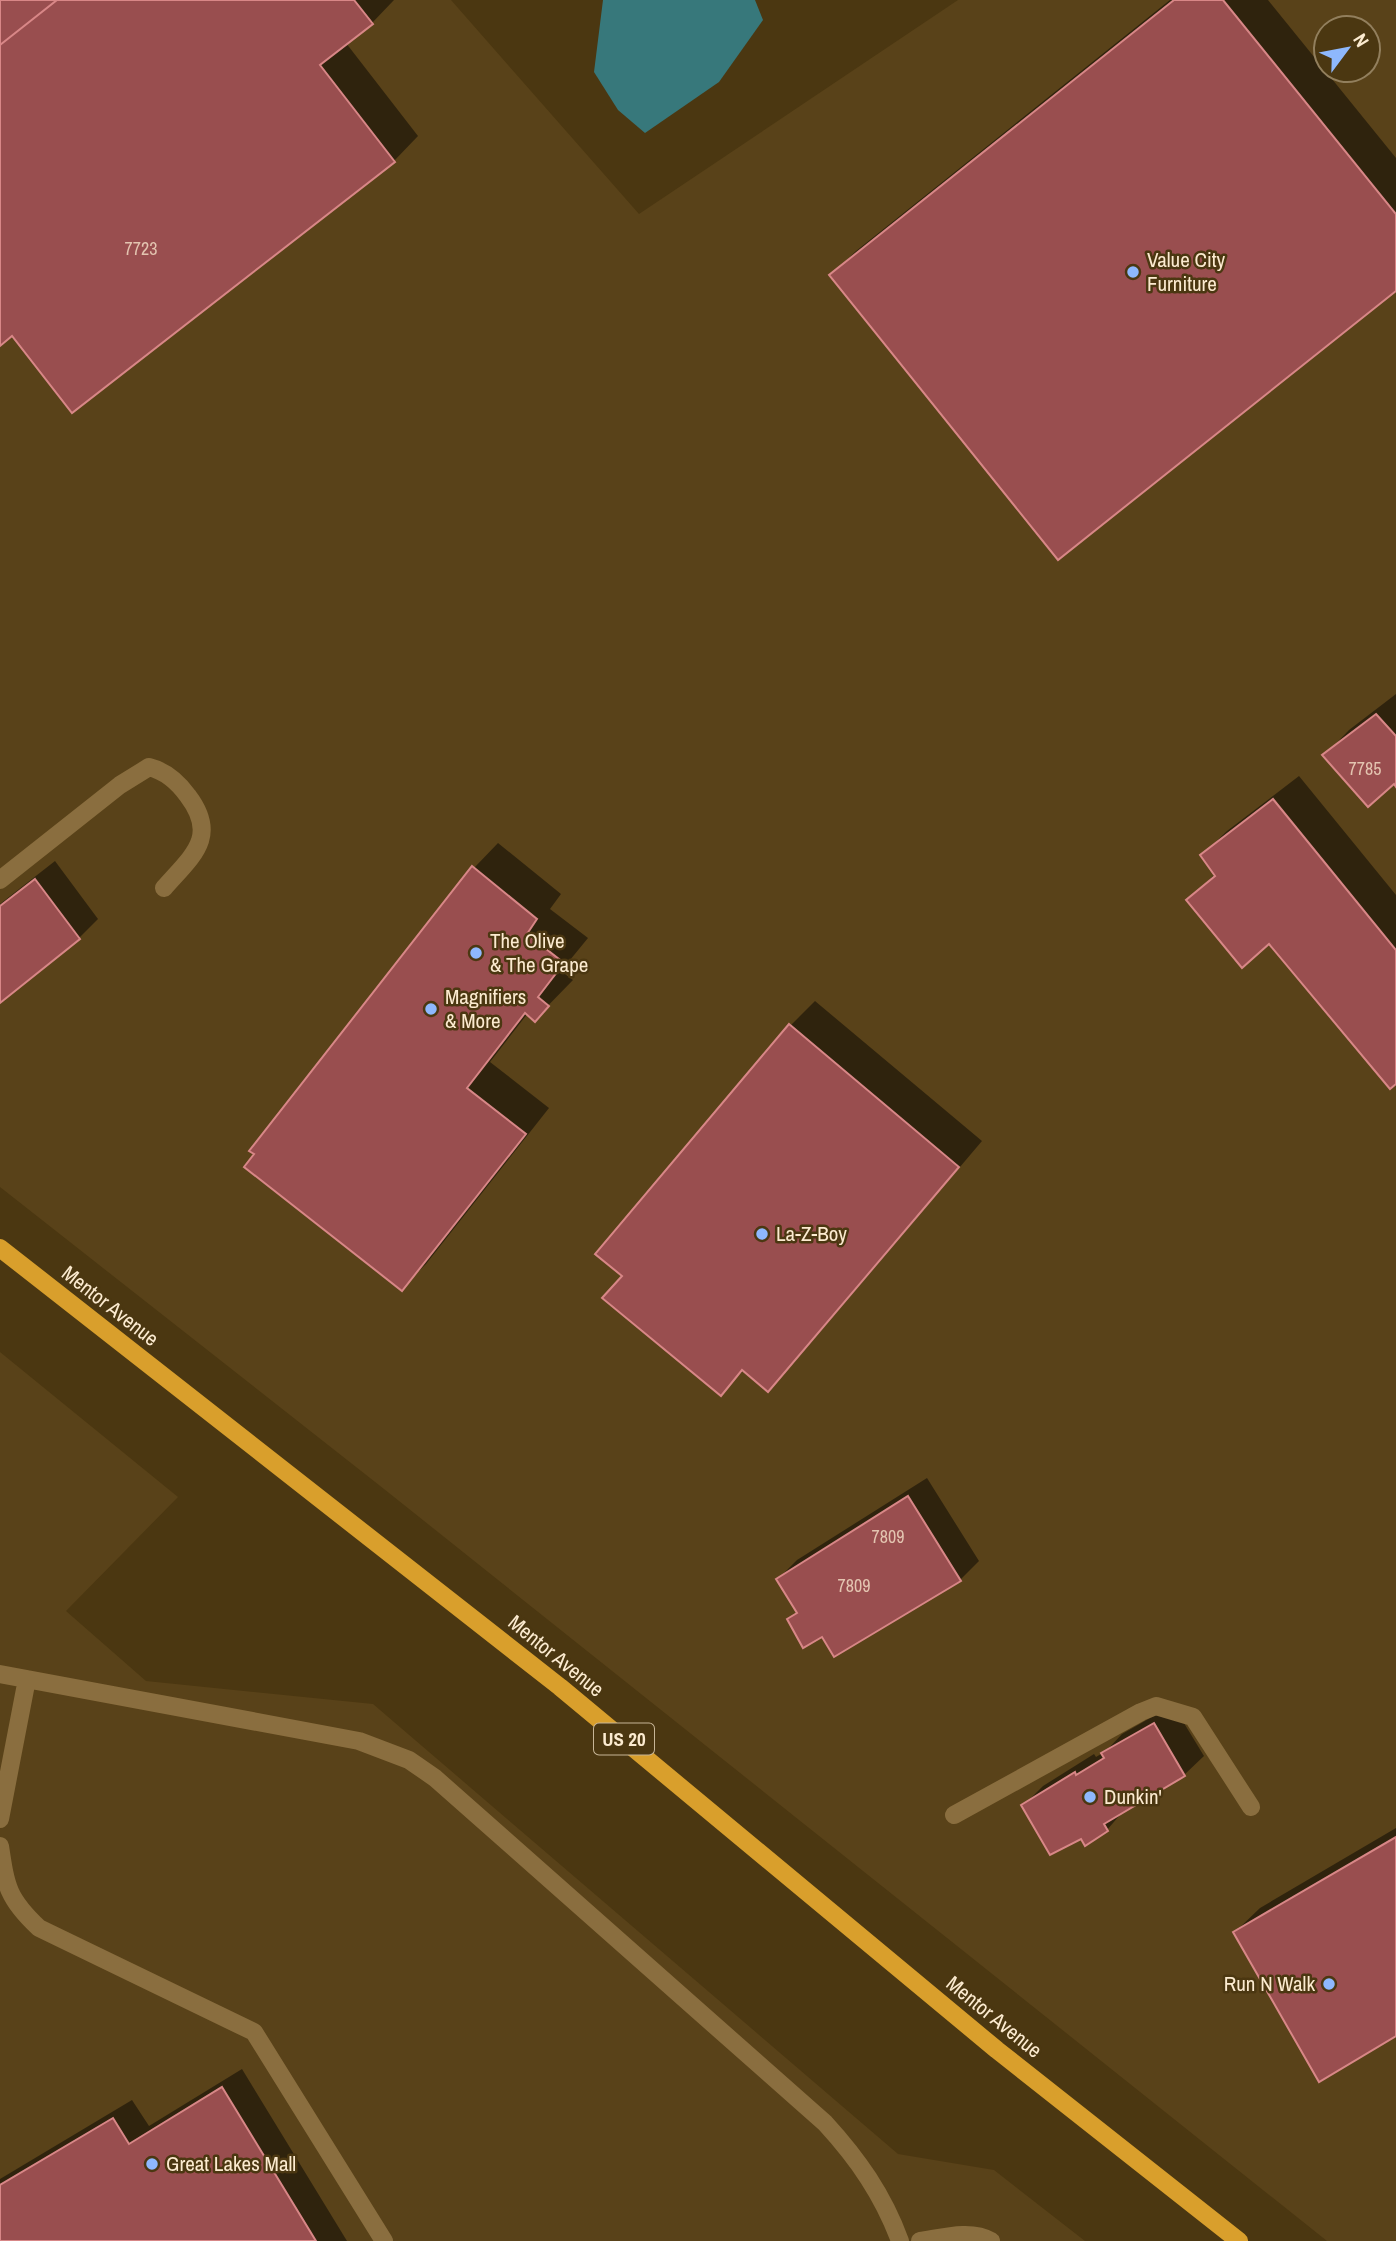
<svg xmlns="http://www.w3.org/2000/svg" width="1396" height="2241" viewBox="0 0 1396 2241" font-family="'Archivo Narrow',sans-serif">
  <style>
    .built { fill: #594219; fill-rule: evenodd }
    .water { fill: #37787b }
    .shadow { fill: #0007 }
    .building { fill: #994e4f; stroke: #d88787; stroke-width: 2 }
    .lines { fill: none; stroke-linecap: round; stroke-linejoin: round }
    .lane { stroke: #8a6e3f; stroke-width: 18 }
    .primary { stroke: #d99f2c; stroke-width: 18 }
    .poi-dot { fill: #8eb8fd; stroke: #4b3711; stroke-width: 2.5 }
    .labels { text-anchor: middle; stroke-width: 5; stroke-linejoin: round; paint-order: stroke }
    .number-label { font-size: 18px; fill: #e3c4b0 }
    .shield { fill: #4b3711; stroke: #c7b597; stroke-width: 2 }
    .shield-label { font-size: 19px; font-weight: bold; fill: #fcebd0 }
    .poi-label { font-size: 21px; fill: #fcebd0; stroke: #4b3711; text-anchor: start }
    .street-label { font-size: 21px; fill: #fcebd0; stroke: #4b3711 }
  </style>
  <rect width="100%" height="100%" fill="#4b3711"/>
  <!-- built -->
  <path class="built" d="M 0,0 L 451,0 L 639,214 L 958,0 L 1396,0 L 1396,2241 L 1327,2241 L 384,1489 L 0,1187 ZM 1326,28 L 1368,28 L 1368,70 L 1326,70 Z
    M 0,1352 L 178,1497 L 66,1611 L 146,1681 L 373,1704 L 898,2154 L 994,2170 L 1085,2241 L 0,2241 Z"/>
  <!-- water -->
  <path class="water" d="M 603,0 L 755,0 L 763,20 L 719,82 L 645,133 L 618,110 L 594,72 Z"/>
  <!-- shadow -->
  <path class="shadow" d="M 0,0 L 394,0 L 372,23 L 346,43 L 418,136 L 394,161 L 12,333 L 0,344 Z
    M 1170,0 L 1268,0 L 1396,158 L 1396,289 L 831,275 L 856,251 Z
    M 1396,694 L 1396,784 L 1325,755 L 1349,730 Z
    M 1299,776 L 1396,895 L 1396,1082 L 1269,941 L 1188,900 L 1215,874 L 1202,855 L 1227,831 Z
    M 498,843 L 561,894 L 550,909 L 588,938 L 561,971 L 573,980 L 535,1019 L 528,1013 L 490,1062 L 549,1108 L 426,1264 L 401,1289 L 474,868 Z
    M 55,861 L 98,919 L 79,938 L 0,1001 L 0,904 Z
    M 815,1001 L 982,1141 L 792,1365 L 767,1390 L 744,1370 L 721,1393 L 790,1026 Z
    M 927,1478 L 979,1561 L 960,1580 L 823,1635 L 789,1620 L 798,1611 L 778,1579 L 797,1560 Z
    M 1173,1705 L 1204,1756 L 1184,1775 L 1125,1809 L 1107,1830 L 1081,1837 L 1024,1805 L 1043,1786 L 1094,1754 L 1096,1757 L 1106,1751 L 1122,1734 Z
    M 1396,1828 L 1396,2033 L 1235,1932 L 1260,1908 Z
    M 242,2069 L 347,2241 L 0,2241 L 0,2179 L 132,2100 L 149,2126 Z"/>
  <!-- building -->
  <path class="building" d="M 0,0 L 57,0 L 0,45 Z
    M 57,0 L 354,0 L 373,24 L 320,65 L 395,162 L 72,413 L 12,336 L 0,346 L 0,45 Z
    M 1174,0 L 1223,0 L 1396,214 L 1396,291 L 1058,560 L 829,275 Z
    M 1376,714 L 1396,736 L 1396,787 L 1394,784 L 1368,807 L 1322,755 Z
    M 1273,799 L 1396,950 L 1396,1084 L 1390,1089 L 1269,944 L 1242,968 L 1186,900 L 1215,876 L 1200,855 Z
    M 472,866 L 537,919 L 527,934 L 564,963 L 538,997 L 549,1006 L 535,1022 L 525,1013 L 467,1088 L 526,1134 L 402,1291 L 244,1167 L 254,1154 L 249,1151 Z
    M 35,879 L 80,939 L 0,1003 L 0,906 Z
    M 789,1024 L 959,1167 L 768,1392 L 742,1370 L 721,1396 L 602,1298 L 622,1276 L 595,1254 Z
    M 908,1496 L 961,1581 L 834,1657 L 822,1637 L 803,1648 L 787,1619 L 797,1613 L 776,1579 Z
    M 1154,1723 L 1185,1776 L 1104,1824 L 1108,1831 L 1085,1846 L 1081,1839 L 1050,1855 L 1021,1805 L 1075,1772 L 1076,1775 L 1104,1758 L 1101,1753 Z
    M 1396,1837 L 1396,2036 L 1319,2082 L 1233,1932 Z
    M 222,2087 L 316,2241 L 0,2241 L 0,2185 L 113,2118 L 129,2144 Z"/>
  <g class="lines">
    <!-- lane -->
    <path class="lane" d="M 0,880 L 120,785 L 149,767 C 165,771 178,782 188,796 C 219,837 192,856 164,888
      M 0,1674 L 359,1741 L 409,1760 L 435,1778 L 825,2123 C 858,2159 883,2195 900,2241
      M 954,1815 L 1141,1712 L 1156,1706 L 1193,1717 L 1251,1807
      M 0,1819 L 27,1679
      M 0,1846 C 6,1887 8,1899 39,1928 L 254,2032 L 384,2241
      M 920,2241 C 941,2238 971,2229 991,2241"/>
    <!-- primary -->
    <path class="primary" d="M 0,1248 L 560,1687 L 997,2050 L 1239,2241"/>
  </g>
  <!-- markers -->
  <g class="poi-dot">
    <circle cx="1133" cy="272" r="7"/>
    <circle cx="476" cy="953" r="7"/>
    <circle cx="431" cy="1009" r="7"/>
    <circle cx="762" cy="1234" r="7"/>
    <circle cx="1090" cy="1797" r="7"/>
    <circle cx="1329" cy="1984" r="7"/>
    <circle cx="152" cy="2164" r="7"/>
  </g>
  <g class="labels">
    <!-- number labels -->
    <g class="number-label">
      <text x="141" y="255">7723</text>
      <text x="1365" y="775">7785</text>
      <text x="888" y="1543">7809</text>
      <text x="854" y="1592">7809</text>
    </g>
    <!-- shield labels -->
    <rect class="shield" x="594" y="1723.5" width="60" height="31" rx="5"/>
    <g class="shield-label">
      <text x="624" y="1746">US 20</text>
    </g>
    <!-- poi labels -->
    <g class="poi-label">
      <text x="1147" y="267">Value City<tspan x="1147" dy="24">Furniture</tspan></text>
      <text x="490" y="948">The Olive<tspan x="490" dy="24">&amp; The Grape</tspan></text>
      <text x="445" y="1004">Magnifiers<tspan x="445" dy="24">&amp; More</tspan></text>
      <text x="776" y="1241">La-Z-Boy</text>
      <text x="1104" y="1804">Dunkin'</text>
      <text x="1315" y="1991" text-anchor="end">Run N Walk</text>
      <text x="166" y="2171">Great Lakes Mall</text>
    </g>
    <!-- street labels -->
    <g class="street-label">
      <text transform="translate(110 1306) rotate(38)" y="7">Mentor Avenue</text>
      <text transform="translate(556 1656) rotate(39)" y="7">Mentor Avenue</text>
      <text transform="translate(994 2017) rotate(39)" y="7">Mentor Avenue</text>
    </g>
  </g>
  <!-- north arrow -->
  <g transform="translate(1347 49) rotate(58)"><circle r="33" fill="#4b3711" stroke="#927f5d" stroke-width="2"/>
  <path d="M0-5L12 26L0 18L-12 26Z" fill="#8eb8fd"/>
  <text y="-10" font-size="19" font-weight="bold" text-anchor="middle" fill="#fcebd0">N</text>
  </g>
</svg>
